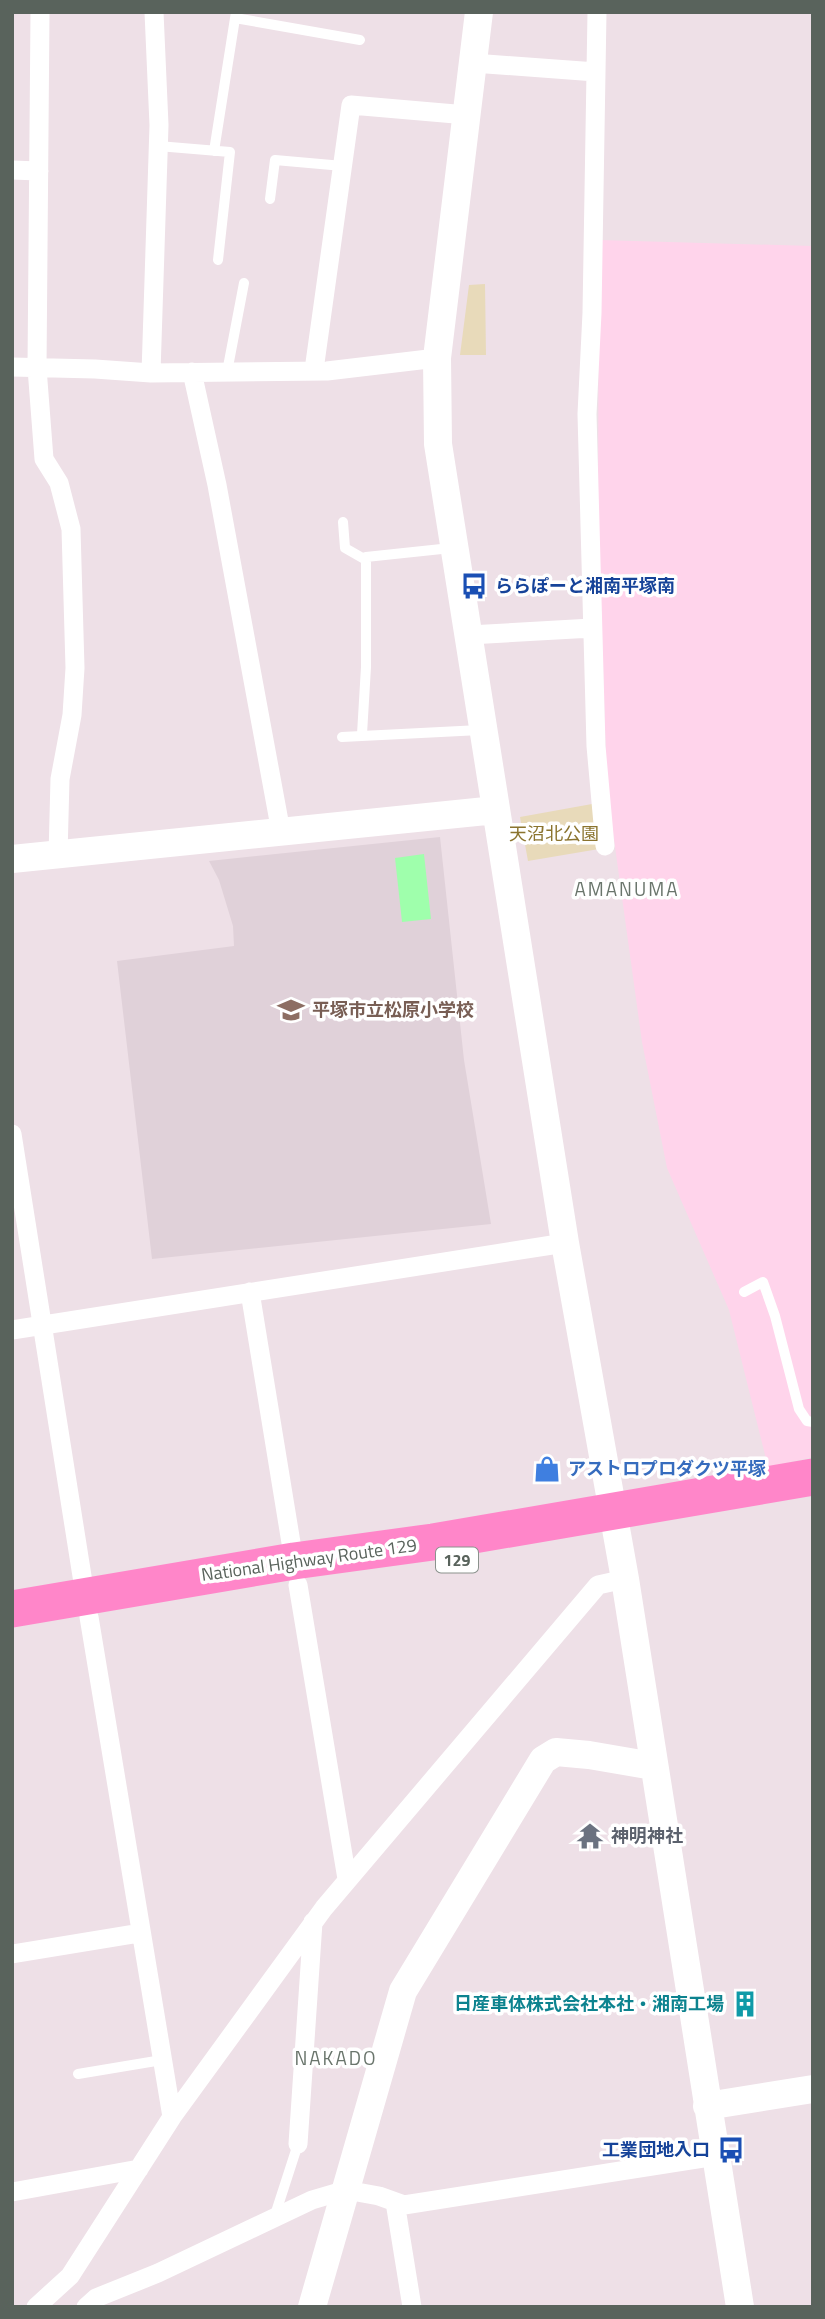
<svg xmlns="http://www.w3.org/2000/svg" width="825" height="2319" viewBox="0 0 825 2319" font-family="'Titillium Web','Noto Sans JP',sans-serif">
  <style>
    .commercial { fill: #ffd4eb }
    .education { fill: #e0d1d9 }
    .green { fill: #e8daba }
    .water { fill: #9fffac }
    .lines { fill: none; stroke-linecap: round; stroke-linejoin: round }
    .lane { stroke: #fff; stroke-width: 10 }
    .street { stroke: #fff; stroke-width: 19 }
    .secondary { stroke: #fff; stroke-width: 28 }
    .highway { stroke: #ff86c9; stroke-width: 37 }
    .labels { text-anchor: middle; stroke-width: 7; stroke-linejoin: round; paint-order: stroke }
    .shield { fill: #fff; stroke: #8b928d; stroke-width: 2 }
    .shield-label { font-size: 16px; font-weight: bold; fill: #59635c }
    .transit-label { font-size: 18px; font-weight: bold; fill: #164399; stroke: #fff; text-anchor: start }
    .park-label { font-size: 18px; fill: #8b742f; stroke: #fff }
    .education-label { font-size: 18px; font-weight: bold; fill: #785e54; stroke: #fff; text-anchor: start }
    .shop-label { font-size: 18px; font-weight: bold; fill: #366cbe; stroke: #fff; text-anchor: start }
    .street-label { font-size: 18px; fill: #59635c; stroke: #fff }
    .worship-label { font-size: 18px; font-weight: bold; fill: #5b616d; stroke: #fff; text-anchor: start }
    .culture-label { font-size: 18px; font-weight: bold; fill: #0d838f; stroke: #fff; text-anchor: end }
    .neighbourhood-label { font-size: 19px; letter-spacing: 2px; fill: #6a756c; stroke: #fff }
  </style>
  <rect width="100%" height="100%" fill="#eee0e7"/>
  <!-- commercial -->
  <path class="commercial" d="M 599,240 L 813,246 L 813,1457 L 768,1467 L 729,1310 L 667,1168 L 642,1042 L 607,789 L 598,508 Z"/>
  <!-- education -->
  <path class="education" d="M 440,837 L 464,1060 L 491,1224 L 152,1259 L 117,961 L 234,946 L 233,926 L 219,880 L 209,861 Z"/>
  <!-- green -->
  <path class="green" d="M 485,284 L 486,355 L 460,355 L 469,285 Z
    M 592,804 L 599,849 L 528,861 L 520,817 Z"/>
  <!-- water -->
  <path class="water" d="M 424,854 L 431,919 L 402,922 L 395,858 Z"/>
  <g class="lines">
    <!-- lane -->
    <path class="lane" d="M 235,18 L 360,40
      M 158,146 L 230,152 L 218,260
      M 214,151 L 236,12
      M 270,199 L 275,160 L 343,166
      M 227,372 L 244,283
      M 343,522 L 345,548 L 366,560
      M 362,734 L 366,667 L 366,557 L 451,548
      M 342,737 L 480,730
      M 744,1292 L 763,1282 L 775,1316 L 799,1409 L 807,1421 L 813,1422
      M 78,2074 L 162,2060
      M 275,2215 L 298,2144"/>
    <!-- street -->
    <path class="street" d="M 40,12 L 37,368 L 44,459 L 59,483 L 71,529 L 75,668 L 72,715 L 60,779 L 58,855
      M 597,12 L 592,313 L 587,414 L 596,746 L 605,846
      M 473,63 L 596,72
      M 12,170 L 39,171
      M 12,367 L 95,369 L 151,373 L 327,371 L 437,358
      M 314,370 L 351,105 L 467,115
      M 192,372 L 217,485 L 281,832
      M 151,373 L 159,125 L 154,12
      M 469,635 L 592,628
      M 12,1134 L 85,1595
      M 250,1292 L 294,1561
      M 12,1330 L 565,1243
      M 298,1585 L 347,1879
      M 89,1617 L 172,2117
      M 12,1954 L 140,1933
      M 298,2144 L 313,1922
      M 12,2192 L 139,2169
      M 395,2202 L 412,2307
      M 36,2307 L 70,2276 L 172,2117 L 324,1908 L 598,1585 L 625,1579
      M 86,2307 L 96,2298 L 158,2273 L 312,2200 L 346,2190 L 379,2196 L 404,2205 L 716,2156"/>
    <!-- secondary -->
    <path class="secondary" d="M 479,12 L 437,358 L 438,444 L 565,1243 L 625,1579 L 740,2307
      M 12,859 L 496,810
      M 707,2106 L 813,2089
      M 312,2307 L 403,1991 L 543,1760 L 556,1752 L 589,1755 L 653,1766"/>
    <!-- highway -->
    <path class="highway" d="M 12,1609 L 294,1561 L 433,1542 L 813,1477"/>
  </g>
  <!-- icons -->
  <defs>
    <g id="bus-bare" transform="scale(2.1)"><path d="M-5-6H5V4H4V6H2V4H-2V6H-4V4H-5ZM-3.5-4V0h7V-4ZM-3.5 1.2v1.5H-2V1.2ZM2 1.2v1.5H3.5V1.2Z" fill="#1a4fb4" stroke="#fff" stroke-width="2.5" paint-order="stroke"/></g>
    <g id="school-bare" transform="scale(2.1)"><path d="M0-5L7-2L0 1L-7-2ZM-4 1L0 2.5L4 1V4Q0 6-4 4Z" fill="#8d6e63" stroke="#fff" stroke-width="2.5" paint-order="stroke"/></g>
    <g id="shop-bare" transform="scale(2.1)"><path d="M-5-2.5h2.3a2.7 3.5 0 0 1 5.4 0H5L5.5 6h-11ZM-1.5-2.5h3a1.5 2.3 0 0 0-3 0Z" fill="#3f7fe0" stroke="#fff" stroke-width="2.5" paint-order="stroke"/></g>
    <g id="temple-bare" transform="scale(2.1)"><path d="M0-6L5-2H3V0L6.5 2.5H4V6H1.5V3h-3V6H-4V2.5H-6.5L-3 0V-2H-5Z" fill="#6b7280" stroke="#fff" stroke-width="2.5" paint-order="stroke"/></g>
    <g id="building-bare" transform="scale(2.1)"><path d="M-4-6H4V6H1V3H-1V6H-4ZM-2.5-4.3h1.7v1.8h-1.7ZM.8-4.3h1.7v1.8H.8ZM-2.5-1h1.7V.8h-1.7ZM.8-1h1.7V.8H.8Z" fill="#0f9aa8" stroke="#fff" stroke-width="2.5" paint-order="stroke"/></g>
  </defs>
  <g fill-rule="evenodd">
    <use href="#bus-bare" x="474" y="586"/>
    <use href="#school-bare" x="291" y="1010"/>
    <use href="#shop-bare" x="547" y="1469"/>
    <use href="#temple-bare" x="590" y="1836"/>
    <use href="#building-bare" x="745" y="2004"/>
    <use href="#bus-bare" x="731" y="2150"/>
  </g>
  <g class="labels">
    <!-- shield labels -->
    <rect class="shield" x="436" y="1547.5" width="42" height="25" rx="5"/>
    <g class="shield-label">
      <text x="457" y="1566">129</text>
    </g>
    <!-- transit labels -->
    <g class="transit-label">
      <text x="495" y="592">ららぽーと湘南平塚南</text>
      <text x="710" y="2156" text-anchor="end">工業団地入口</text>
    </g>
    <!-- park labels -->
    <g class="park-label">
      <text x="554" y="840">天沼北公園</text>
    </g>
    <!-- education labels -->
    <g class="education-label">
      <text x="312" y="1016">平塚市立松原小学校</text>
    </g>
    <!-- shop labels -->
    <g class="shop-label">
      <text x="568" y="1475">アストロプロダクツ平塚</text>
    </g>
    <!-- street labels -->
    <g class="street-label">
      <text transform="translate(309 1560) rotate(-8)" y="6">National Highway Route 129</text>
    </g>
    <!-- worship labels -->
    <g class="worship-label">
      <text x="611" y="1842">神明神社</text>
    </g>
    <!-- culture labels -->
    <g class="culture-label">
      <text x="724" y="2010">日産車体株式会社本社・湘南工場</text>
    </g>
    <!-- neighbourhood labels -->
    <g class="neighbourhood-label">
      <text x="627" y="896">AMANUMA</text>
      <text x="336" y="2065">NAKADO</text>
    </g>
  </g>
  <!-- border -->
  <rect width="825" height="2319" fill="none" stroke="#59635c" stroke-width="28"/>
</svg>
